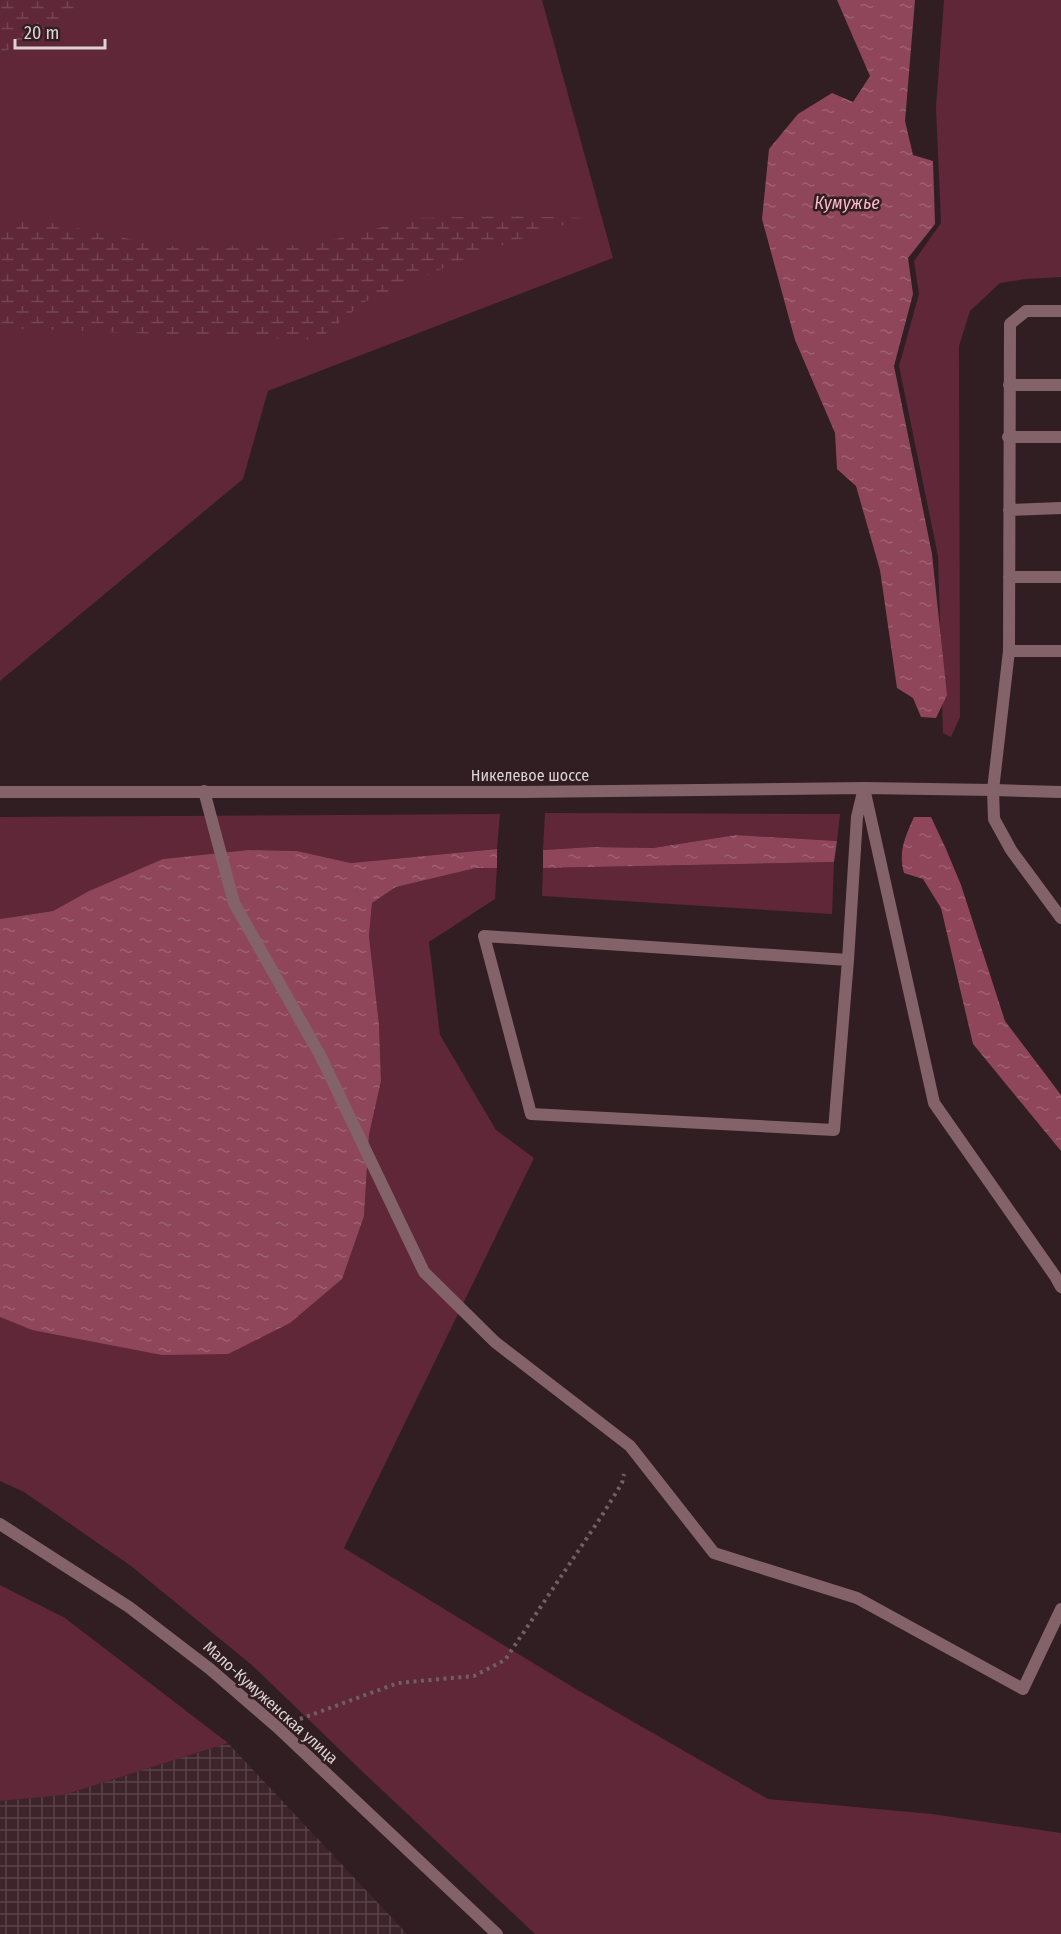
<svg xmlns="http://www.w3.org/2000/svg" width="1061" height="1934" viewBox="0 0 1061 1934" font-family="'Fira Sans Condensed',sans-serif">
  <style>
    .industrial { fill: url(#industrial-grid) }
    .green { fill: #5f2738 }
    .wetland { fill: url(#wetland-marsh) }
    .water { fill: url(#water-ripples) }
    .lines { fill: none; stroke-linecap: round; stroke-linejoin: round }
    .path { stroke: #706064; stroke-width: 4; stroke-dasharray: 3 4.5; stroke-linecap: butt }
    .service { stroke: #83626a; stroke-width: 12 }
    .minor { stroke: #83626a; stroke-width: 12 }
    .tertiary { stroke: #83626a; stroke-width: 12 }
    .labels { text-anchor: middle; stroke-width: 5; stroke-linejoin: round; paint-order: stroke }
    .street-label { font-size: 16px; fill: #ded2d5; stroke: #301e22 }
    .water-label { font-size: 18px; font-style: italic; fill: #fab8c8; stroke: #301e22 }
  </style>
  <defs>
    <pattern id="industrial-grid" width="8" height="8" patternUnits="userSpaceOnUse" patternTransform="scale(1.5)"><rect width="8" height="8" fill="#3d242a"/><path d="M0 4h8M4 0v8" fill="none" stroke="#594348"/></pattern>
    <pattern id="wetland-marsh" width="20" height="14" patternUnits="userSpaceOnUse" patternTransform="scale(1.5)"><rect width="20" height="14" fill="#5f2738"/><path d="M1 5h8M5 5V1M11 12h8M15 12V8" fill="none" stroke="#764554"/></pattern>
    <pattern id="water-ripples" width="26" height="14" patternUnits="userSpaceOnUse" patternTransform="scale(1.5)"><rect width="26" height="14" fill="#8f465b"/><path d="M2 4q2-2 4 0t4 0M15 11q2-2 4 0t4 0" fill="none" stroke="#9e6072"/></pattern>
  </defs>
  <rect width="100%" height="100%" fill="#301e22"/>
  <!-- industrial -->
  <path class="industrial" d="M 228,1743 L 407,1934 L 0,1934 L 0,1801 L 64,1795 Z"/>
  <!-- green -->
  <path class="green" d="M 0,0 L 542,0 L 613,258 L 268,391 L 243,479 L 0,681 Z
    M 944,0 L 1061,0 L 1061,277 L 1026,279 L 1000,283 L 970,311 L 959,346 L 960,717 L 951,737 L 943,733 L 938,556 L 899,366 L 919,294 L 914,261 L 941,223 L 936,107 Z
    M 545,813 L 840,814 L 837,841 L 736,835 L 653,848 L 592,847 L 543,850 Z
    M 500,814 L 497,849 L 351,863 L 297,851 L 248,850 L 164,859 L 89,891 L 53,911 L 0,919 L 0,817 Z
    M 834,862 L 832,914 L 542,896 L 543,868 Z
    M 476,868 L 497,868 L 495,899 L 429,942 L 440,1035 L 496,1130 L 534,1158 L 344,1548 L 576,1689 L 768,1799 L 932,1814 L 1061,1833 L 1061,1934 L 535,1934 L 366,1775 L 253,1666 L 131,1566 L 24,1492 L 0,1481 L 0,1317 L 33,1330 L 364,1216 L 369,1135 L 381,1081 L 379,1024 L 369,936 L 372,903 L 396,887 Z
    M 0,1585 L 65,1618 L 228,1743 L 64,1795 L 0,1801 Z"/>
  <!-- wetland -->
  <path class="wetland" d="M 0,0 L 100,0 L 15,43 L 0,58 Z
    M 504,216 L 584,218 L 484,251 L 364,302 L 318,340 L 0,328 L 0,225 L 37,220 L 163,246 L 313,245 L 417,218 Z"/>
  <!-- water -->
  <path class="water" d="M 837,0 L 915,0 L 905,121 L 913,155 L 933,161 L 935,224 L 908,258 L 913,294 L 894,366 L 932,554 L 947,695 L 936,718 L 921,717 L 913,698 L 897,688 L 880,570 L 856,486 L 837,469 L 835,433 L 795,340 L 762,219 L 769,149 L 798,114 L 832,93 L 853,102 L 870,76 Z
    M 914,817 L 931,817 L 946,849 L 961,885 L 1005,1021 L 1061,1095 L 1061,1151 L 973,1044 L 941,908 L 923,879 L 904,873 C 898,852 905,837 914,817 Z
    M 736,835 L 837,841 L 834,862 L 543,868 L 543,850 L 592,847 L 653,848 Z
    M 497,849 L 497,868 L 476,868 L 396,887 L 372,903 L 369,936 L 379,1024 L 381,1081 L 369,1135 L 364,1216 L 342,1279 L 290,1323 L 228,1354 L 162,1355 L 32,1330 L 0,1317 L 0,919 L 53,911 L 89,891 L 163,859 L 248,850 L 297,851 L 351,863 Z"/>
  <g class="lines">
    <!-- path -->
    <path class="path" d="M 300,1719 L 398,1683 L 474,1676 L 505,1660 L 601,1517 L 622,1483 L 624,1474"/>
    <!-- service -->
    <path class="service" d="M 1061,311 L 1026,311 L 1010,324 L 1009,651 L 993,790 L 994,819 L 1011,850 L 1061,918
      M 1009,385 L 1061,385
      M 1008,437 L 1061,437
      M 1009,510 L 1061,508
      M 1009,577 L 1061,577
      M 1009,651 L 1061,651
      M 864,788 L 934,1103 L 1055,1276 L 1061,1287
      M 204,791 L 234,903 L 320,1055 L 424,1272 L 495,1342 L 630,1446 L 714,1553 L 857,1598 L 1023,1689 L 1061,1609
      M 484,936 L 848,960 L 834,1130 L 531,1114 Z
      M 848,960 L 857,817 L 863,792
      M 0,1524 L 129,1607 L 210,1669 L 277,1727 L 497,1934"/>
    <!-- minor -->
    <path class="minor" d="M 993,790 L 1061,792"/>
    <!-- tertiary -->
    <path class="tertiary" d="M 0,792 L 524,792 L 864,788 L 993,790"/>
  </g>
  <g class="labels">
    <!-- street labels -->
    <g class="street-label">
      <text x="530" y="781">Никелевое шоссе</text>
      <text transform="translate(271 1702) rotate(42)" y="6">Мало-Кумуженская улица</text>
    </g>
    <!-- water labels -->
    <g class="water-label">
      <text x="847" y="209">Кумужье</text>
    </g>
  </g>
  <!-- scale -->
  <path d="M15 39v9h90v-9" fill="none" stroke="#ded2d5" stroke-width="3"/>
  <text x="24" y="39" font-size="18" fill="#ded2d5" stroke="#301e22" stroke-width="4.5" paint-order="stroke">20 m</text>
</svg>
